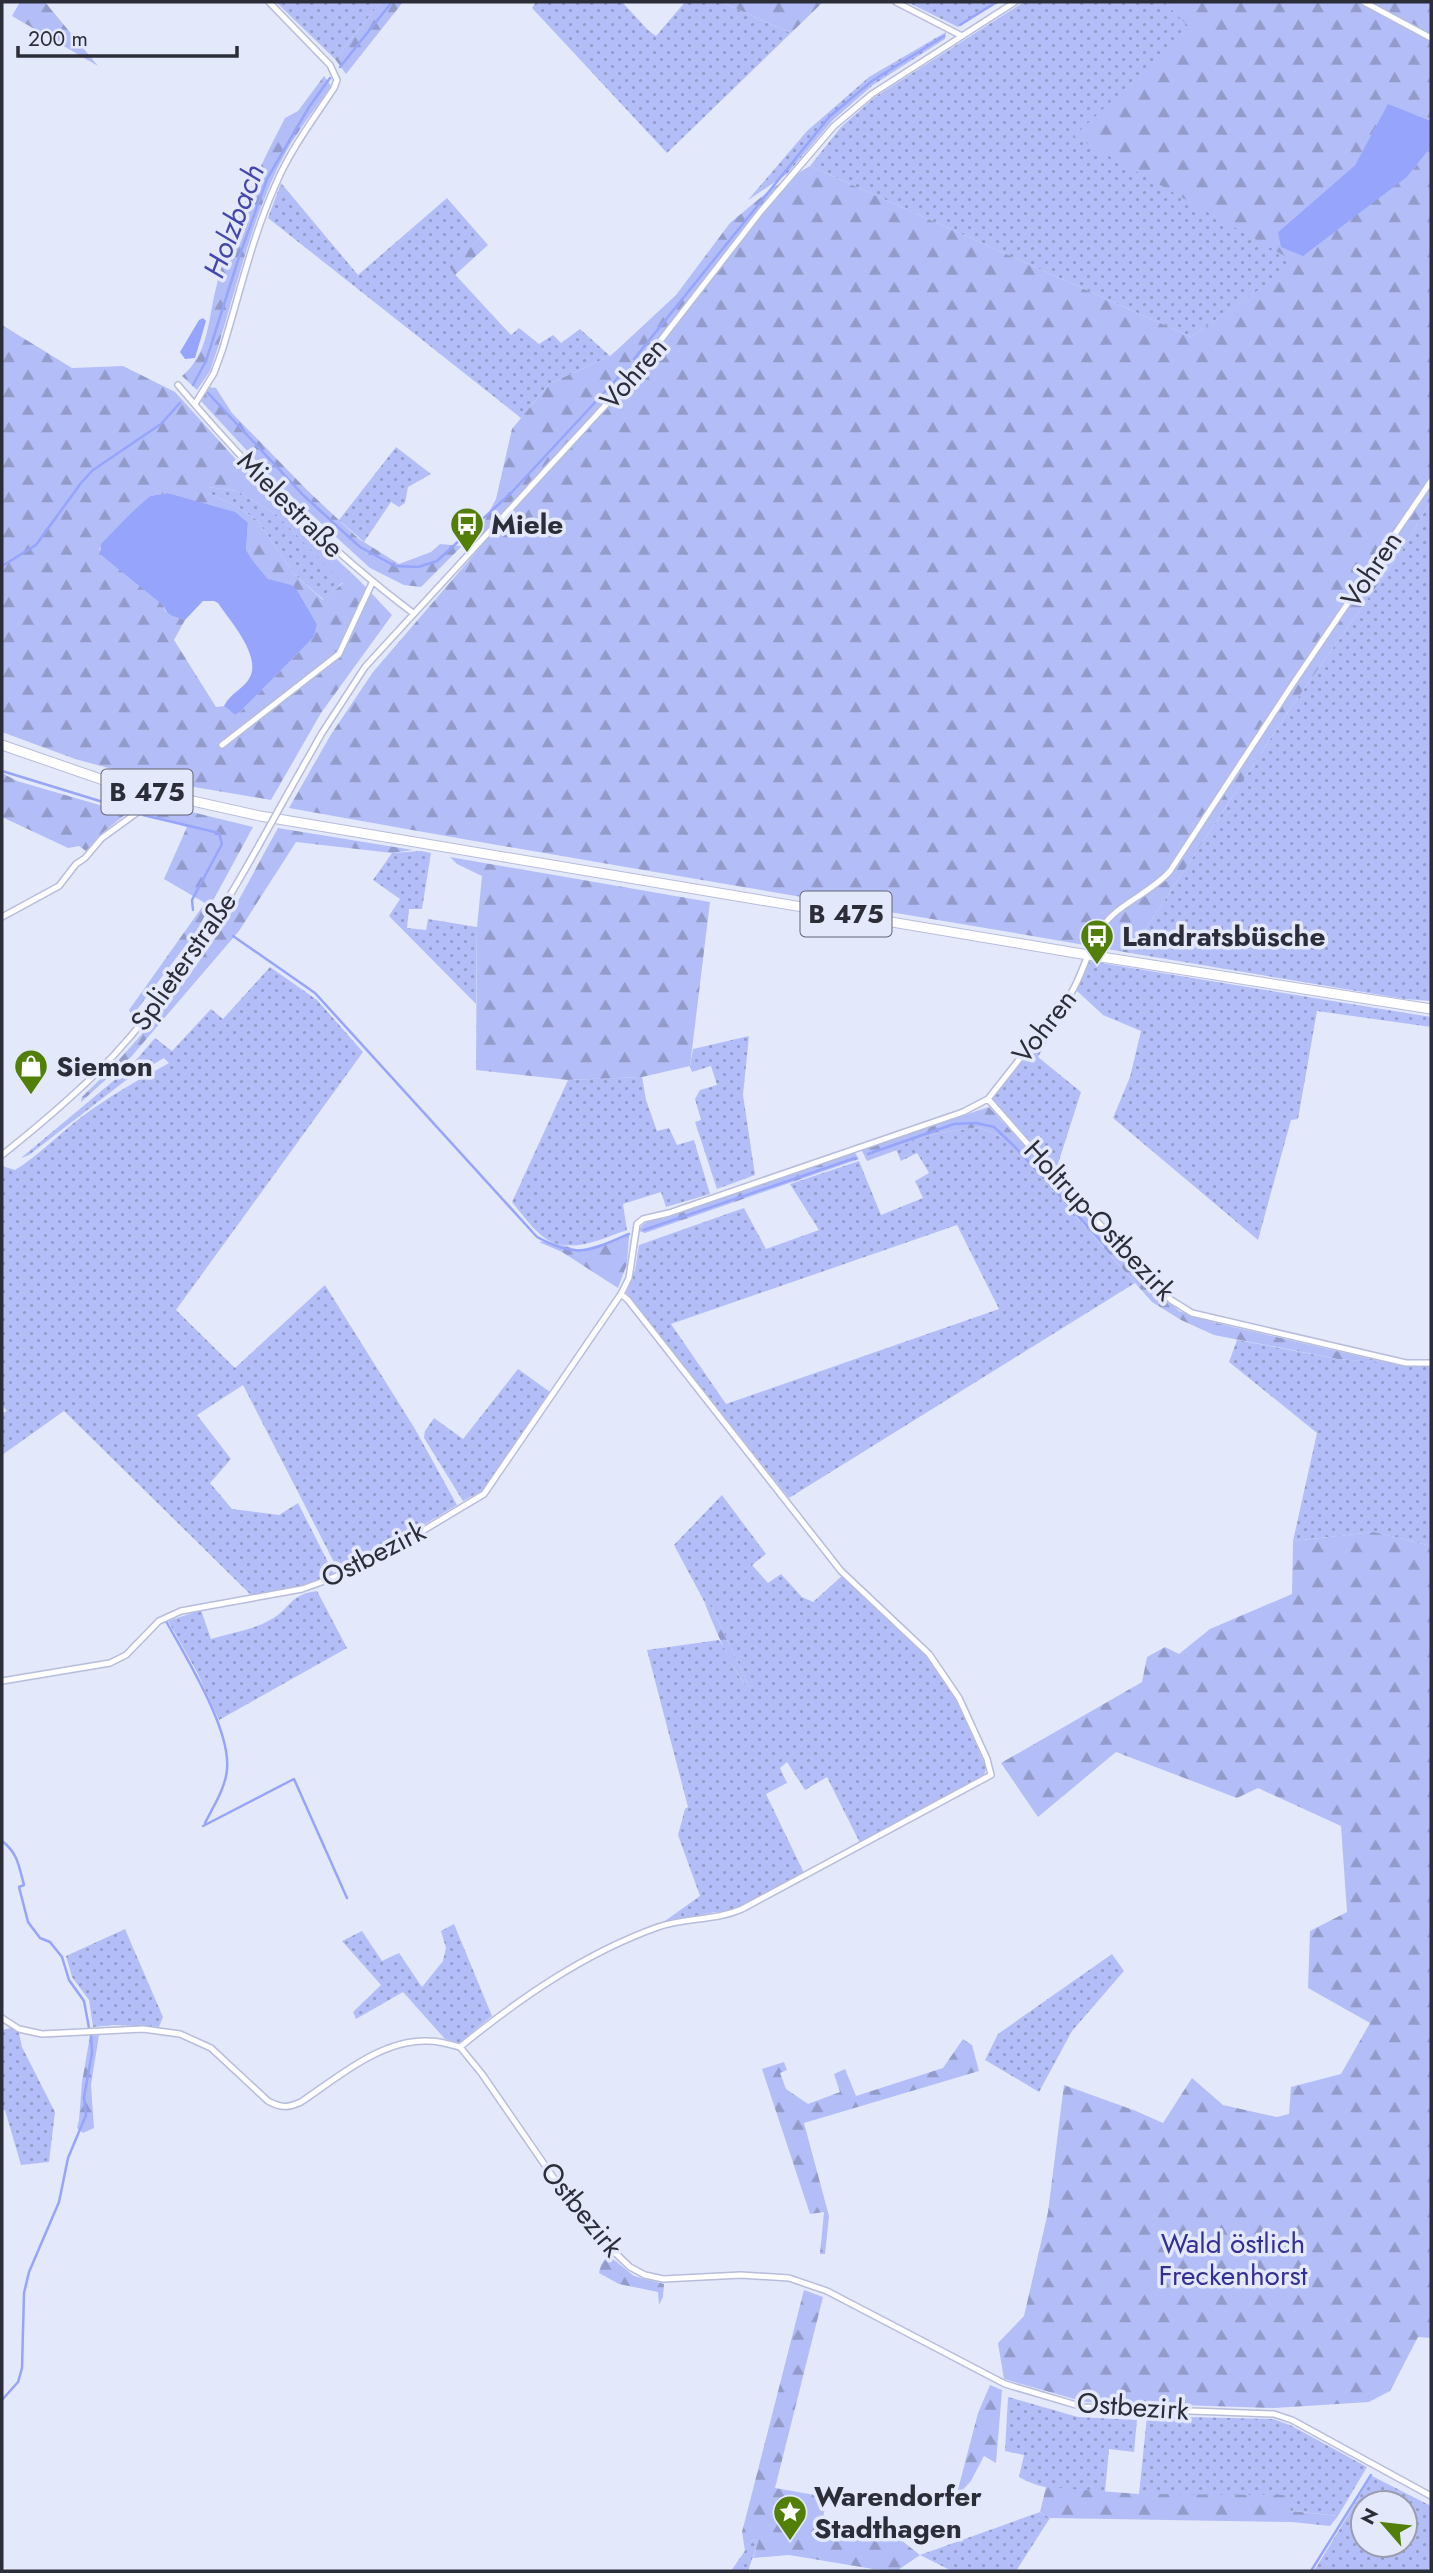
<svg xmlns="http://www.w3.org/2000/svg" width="1433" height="2573" viewBox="0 0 1433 2573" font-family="Jost,sans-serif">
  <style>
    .grass { fill: url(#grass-dots); fill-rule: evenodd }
    .forest { fill: url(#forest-firs); fill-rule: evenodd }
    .water { fill: #96a4fb }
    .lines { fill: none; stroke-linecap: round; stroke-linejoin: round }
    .stream { stroke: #96a4fb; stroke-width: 2.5 }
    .street-casing { stroke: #b7bddb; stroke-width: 8 }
    .primary-casing { stroke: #b7bddb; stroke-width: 11 }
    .street { stroke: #fff; stroke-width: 5 }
    .primary { stroke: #fff; stroke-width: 9 }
    .street-bridge-casing { stroke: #b7bddb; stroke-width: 8; stroke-linecap: butt }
    .street-bridge { stroke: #fff; stroke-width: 5 }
    .labels { text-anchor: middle; stroke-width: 7; stroke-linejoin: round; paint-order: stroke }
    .shield { fill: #e4e8fb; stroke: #626573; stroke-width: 2 }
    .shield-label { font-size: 26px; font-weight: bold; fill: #2b2d39 }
    .street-label { font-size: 28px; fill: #2b2d39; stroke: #e4e8fb }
    .poi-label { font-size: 28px; font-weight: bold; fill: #2b2d39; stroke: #e4e8fb; text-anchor: start }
    .park-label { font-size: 28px; fill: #313194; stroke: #e4e8fb }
    .water-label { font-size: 30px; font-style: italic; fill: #4347ab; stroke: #e4e8fb }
  </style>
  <defs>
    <pattern id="grass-dots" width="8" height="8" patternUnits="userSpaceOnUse" patternTransform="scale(1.75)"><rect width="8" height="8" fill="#b3bef8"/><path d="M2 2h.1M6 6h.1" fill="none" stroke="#929bca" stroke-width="1.8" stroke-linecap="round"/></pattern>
    <pattern id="forest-firs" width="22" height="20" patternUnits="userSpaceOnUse" patternTransform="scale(1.75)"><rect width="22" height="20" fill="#b3bef8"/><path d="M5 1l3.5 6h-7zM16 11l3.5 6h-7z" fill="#929bca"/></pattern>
  </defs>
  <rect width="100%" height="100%" fill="#e4e8fb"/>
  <!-- grass -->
  <path class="grass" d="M 276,2 L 381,2 L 335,59 Z
    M 536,2 L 622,2 L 648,30 L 656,36 L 685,2 L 721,2 L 791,33 L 667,153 L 532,8 Z
    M 907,2 L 1000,2 L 958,27 Z
    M 1024,2 L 1164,2 L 1191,28 L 1075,136 L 1298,263 L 1191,337 L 810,166 L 841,127 L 875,97 Z
    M 946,32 L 945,39 L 873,85 L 833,120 L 787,174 L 748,200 L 807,131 L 869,77 Z
    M 281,183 L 358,275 L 447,198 L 481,237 L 449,268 L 511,335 L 519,328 L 539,344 L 553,335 L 561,343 L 580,329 L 610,356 L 549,384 L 521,418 L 268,218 Z
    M 396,447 L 431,474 L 408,487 L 405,503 L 399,507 L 391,502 L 364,542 L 339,520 Z
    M 208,487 L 237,491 L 277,515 L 343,582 L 324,600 L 294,574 L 257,520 L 236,506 L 208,493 Z
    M 1431,500 L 1431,1001 L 1405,999 L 1130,953 L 1294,703 L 1405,546 Z
    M 421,851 L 431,853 L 422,909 L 409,909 L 407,928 L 426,930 L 428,919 L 477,927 L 476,1004 L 389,916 L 400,899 L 373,880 L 392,853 Z
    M 1089,961 L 1431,1017 L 1431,1027 L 1317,1011 L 1298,1119 L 1291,1120 L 1258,1240 L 1113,1118 L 1130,1077 L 1141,1031 L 1103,1015 L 1076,990 Z
    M 270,967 L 317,1000 L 363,1052 L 176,1310 L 235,1368 L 325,1285 L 415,1429 L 457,1505 L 370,1557 L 338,1570 L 243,1385 L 197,1415 L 231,1459 L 210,1483 L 232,1509 L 279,1515 L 298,1503 L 334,1574 L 302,1587 L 251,1595 L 64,1411 L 2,1455 L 2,1413 L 7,1411 L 2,1405 L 2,1166 L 15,1170 C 39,1155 58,1135 80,1118 C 108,1097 138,1080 169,1063 L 164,1058 L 125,1081 L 29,1155 L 21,1158 L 130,1067 L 155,1038 L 172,1051 L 211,1009 L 223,1019 Z
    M 1047,1028 L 1052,1033 L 1038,1057 L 1081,1092 L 1056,1170 L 991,1098 Z
    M 749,1036 L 743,1095 L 755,1175 L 717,1189 L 695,1122 L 701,1120 L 695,1099 L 700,1090 L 717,1085 L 711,1066 L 692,1072 L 690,1066 L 693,1049 Z
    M 642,1077 L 646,1100 L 657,1131 L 669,1128 L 677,1145 L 694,1140 L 710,1194 L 666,1207 L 661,1192 L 623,1204 L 627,1230 C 603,1238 571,1255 546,1239 C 534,1231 522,1214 512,1202 L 568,1080 Z
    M 978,1127 L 1007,1139 L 1135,1283 L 789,1498 L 626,1293 L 635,1270 L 639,1245 L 744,1208 L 766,1249 L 819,1230 L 790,1184 L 859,1161 L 881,1215 L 923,1198 L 915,1181 L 929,1173 L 917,1153 L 901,1161 L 895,1147 L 935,1134 ZM 957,1225 L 999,1309 L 726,1404 L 671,1324 Z
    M 1237,1340 L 1338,1359 L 1431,1366 L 1431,1546 L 1374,1532 L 1293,1541 L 1317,1433 L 1229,1362 Z
    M 518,1369 L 550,1392 L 482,1491 L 463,1501 L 424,1438 L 425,1431 L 434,1418 L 463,1439 Z
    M 722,1495 L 766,1554 L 752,1565 L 768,1583 L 781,1574 L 802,1597 L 813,1602 L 843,1575 L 928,1655 L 952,1690 L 986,1767 L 984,1776 L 860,1843 L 827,1777 L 805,1790 L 787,1762 L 780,1768 L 787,1783 L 766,1794 L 804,1873 L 725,1914 L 715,1912 L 662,1923 L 700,1896 L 678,1835 L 685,1809 L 688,1807 L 647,1650 L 719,1640 C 730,1654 736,1679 750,1688 L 712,1608 L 704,1601 L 674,1545 Z
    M 317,1591 L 347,1648 L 219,1720 L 197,1672 L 168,1621 L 201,1610 L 211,1639 C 230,1633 253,1630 270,1620 C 290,1610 289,1594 317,1591 Z
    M 454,1924 L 492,2016 L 459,2043 L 445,2039 L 403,1992 L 356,2019 L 353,2012 L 381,1985 L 342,1941 L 362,1931 L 382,1961 L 399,1953 L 422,1987 L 443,1961 L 446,1948 L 441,1931 Z
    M 125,1929 L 163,2017 L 159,2027 L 114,2025 L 93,2027 L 89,2000 L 72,1977 L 66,1956 Z
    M 1112,1954 L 1124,1971 L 1072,2031 L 1039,2092 L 985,2060 L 998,2034 Z
    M 11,2028 L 19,2033 L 22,2047 L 55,2112 L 49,2162 L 21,2165 L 5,2110 L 2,2110 L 2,2030 Z
    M 1008,2397 L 1078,2417 L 1137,2420 L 1134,2452 L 1109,2449 L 1105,2492 C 1077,2490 1043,2492 1019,2477 L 1024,2455 L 1005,2451 Z
    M 1147,2416 L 1273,2419 L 1290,2425 L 1367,2467 L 1338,2516 L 1139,2494 Z
    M 1372,2476 L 1431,2506 L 1431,2571 L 1314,2571 ZM 1363,2503 L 1405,2503 L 1405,2545 L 1363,2545 Z
    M 1040,2512 L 1050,2518 L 1016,2571 L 952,2571 L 920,2555 Z
    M 753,2539 L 758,2542 L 748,2571 L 731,2571 Z"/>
  <!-- forest -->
  <path class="forest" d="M 20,2 L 45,2 L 98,66 L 12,16 Z
    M 381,2 L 403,2 L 346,74 L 335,59 Z
    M 721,2 L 823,2 L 791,33 Z
    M 1164,2 L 1431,2 L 1431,121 L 1388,105 L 1355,165 L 1278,232 L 1408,176 L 1431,147 L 1431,500 L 1405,546 L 1294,703 L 1130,953 C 850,904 569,859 289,808 L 330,736 L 373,672 L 483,544 L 476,537 L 496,499 L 512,429 L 549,384 L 610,356 L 618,349 L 676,295 L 730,223 L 771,189 L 810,166 L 1191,337 L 1297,263 L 1074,136 L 1190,28 Z
    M 324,76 L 331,86 C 318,105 303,124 291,143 C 255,204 238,283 217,350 L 210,371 L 197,390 L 182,376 C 209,354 208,319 216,288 C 221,265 230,243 238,221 C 250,186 268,151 285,118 L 298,111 Z
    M 481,237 L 488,245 L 455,275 L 449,267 Z
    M 2,325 L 72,368 L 123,366 L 175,392 L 271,498 L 359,580 L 392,615 L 321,713 L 271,800 L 153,780 L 75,759 L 2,732 ZM 208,487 L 237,491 L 277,515 L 343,583 L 323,600 L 294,574 L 257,520 L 236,506 L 208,493 ZM 167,493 L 248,523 L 246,550 L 254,562 L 268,579 L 297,590 L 317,624 L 314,637 L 240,712 L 235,715 L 224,706 L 216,707 L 174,640 L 185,620 L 165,611 L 164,606 L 99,549 L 135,509 L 150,496 Z
    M 208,387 L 216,388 L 232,413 L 307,490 L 359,539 L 399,564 L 431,552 L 440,544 L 462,546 L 421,587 L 404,585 L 370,568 L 276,482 L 200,400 Z
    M 2,773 L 17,781 L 127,813 L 100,835 L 86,851 L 79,846 L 68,848 L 2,817 Z
    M 155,803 L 253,827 L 196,932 L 132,1016 L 129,1010 L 205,903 L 164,879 L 187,827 L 143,813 Z
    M 278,828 L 413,850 L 392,853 L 296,842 L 239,931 L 131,1057 L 81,1102 L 82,1097 C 134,1047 180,992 219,932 C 241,899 258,863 278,828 Z
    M 450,857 L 710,902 L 690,1066 L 642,1077 L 568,1080 L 476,1070 L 477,927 L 482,876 L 457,864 Z
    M 989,1107 L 1155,1289 L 1179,1311 L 1216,1323 L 1393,1364 L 1338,1359 L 1214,1335 L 1181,1320 L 1152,1302 L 1007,1139 L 978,1127 L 935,1134 L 896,1147 L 897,1150 L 867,1161 L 861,1149 Z
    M 854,1151 L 859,1159 L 645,1233 L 639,1231 C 642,1220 656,1220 666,1218 Z
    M 629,1236 L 627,1264 L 618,1288 L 562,1252 L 539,1242 L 546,1241 L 580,1250 Z
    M 1374,1532 L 1431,1546 L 1431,2338 L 1418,2337 L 1390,2391 L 1369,2402 L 1274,2408 L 1085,2402 L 1004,2379 L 998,2343 L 1024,2316 L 1048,2212 L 1064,2085 L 1136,2111 L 1163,2123 L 1192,2078 L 1223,2105 L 1277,2117 L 1289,2114 L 1291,2087 L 1341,2074 L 1370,2023 L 1308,1988 L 1310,1931 L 1347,1912 L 1341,1826 L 1258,1788 L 1237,1798 L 1116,1752 L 1038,1817 L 1001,1763 L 1142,1682 L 1147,1657 L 1165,1647 L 1179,1654 L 1210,1629 L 1292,1594 L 1293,1541 Z
    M 704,1601 L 712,1608 L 751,1690 C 735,1678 712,1622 704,1601 Z
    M 99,2035 L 91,2085 L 94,2128 L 83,2133 L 77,2128 L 79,2120 L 82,2082 L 90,2036 Z
    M 963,2039 L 972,2045 L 979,2071 L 804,2123 L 829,2216 L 825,2254 L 820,2254 L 824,2212 L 810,2214 L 762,2069 L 784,2062 L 787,2070 L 780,2073 L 786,2089 L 808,2104 L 840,2092 L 834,2074 L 845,2069 L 856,2096 L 943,2068 Z
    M 608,2255 L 634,2276 L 664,2284 L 663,2297 L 659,2305 L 658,2292 L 619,2284 L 599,2273 L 601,2265 Z
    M 804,2290 L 823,2297 L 775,2488 L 826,2497 L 822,2527 L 901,2540 L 920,2555 L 898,2570 L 873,2569 L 789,2555 L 753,2558 L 758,2542 L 753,2539 L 745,2551 L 742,2532 Z
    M 990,2385 L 1002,2390 L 996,2463 L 984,2456 L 971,2481 L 956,2497 L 978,2413 Z
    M 1046,2487 L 1139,2494 L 1285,2495 L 1291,2511 L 1338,2516 L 1330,2526 L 1292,2522 L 1050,2518 L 1040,2512 Z"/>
  <!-- water -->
  <path class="water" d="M 1388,104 L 1431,121 L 1431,147 L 1408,176 L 1303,256 L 1281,247 L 1278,232 L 1355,165 Z
    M 203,318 L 206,321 L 195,358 L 185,359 L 180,352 L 199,320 Z
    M 167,493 L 235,512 L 248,523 L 246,550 L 254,562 L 268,579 L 291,585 L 297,590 L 317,624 L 314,637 L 240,712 L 235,715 L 224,706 C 230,693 244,689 250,677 C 261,655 230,621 218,603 L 214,601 L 203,601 L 185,620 C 176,616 167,617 164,606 L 100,554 L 101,544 L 135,509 L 150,496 Z"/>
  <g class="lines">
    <!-- stream -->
    <path class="stream" d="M 960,25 L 996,2
      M 340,67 L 392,2
      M 634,359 L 829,117 L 872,81 L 944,36
      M 193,385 L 206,361 L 239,257 L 267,179 L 309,107 L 330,78
      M 208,393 L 303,495 L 360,547 L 395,566 L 418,567 L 437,561 L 512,492 L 624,371
      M 2,566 L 36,545 L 81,483 L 93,470 L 161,424 L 180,403
      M 2,771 L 129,810
      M 143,815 L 219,833 L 222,844 L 192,900 L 193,910
      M 233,936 L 315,993 L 537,1237 C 578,1259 589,1251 629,1234
      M 868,1154 L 954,1124 L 976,1123 L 994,1127 L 1015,1147 L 1112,1253
      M 644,1230 L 855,1158
      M 166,1621 C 185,1656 231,1729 227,1769 C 226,1787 213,1807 205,1823
      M 203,1826 L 294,1779 L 347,1898
      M 2,1841 C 18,1853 19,1867 24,1885 L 19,1887 L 28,1922 L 40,1938 L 50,1942 L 62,1957 L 69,1980 L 84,2001 L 89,2028
      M 2,2400 L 18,2382 L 22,2368 L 24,2293 L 29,2272 L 59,2202 L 68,2158 L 86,2115 L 84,2097 L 92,2053 L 91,2035
      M 1311,2571 L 1371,2475"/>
    <!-- street casing -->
    <g class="street-casing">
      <path id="street" d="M 896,2 L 962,36
        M 1364,2 L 1431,38
        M 178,385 C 248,468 326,548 413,613
        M 195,404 L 214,373 L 222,351 C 239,296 252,238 275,186 C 290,150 313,120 334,88 L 337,80 L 330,65 L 269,2
        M 222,745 L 339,654 L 372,583
        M 288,793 L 322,733 L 365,667 L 636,372 L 761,211 L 834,126 L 872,94 L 1015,2
        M 2,917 L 59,886 L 76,864 L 85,858 L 102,838 L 142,809 L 150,793
        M 988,1099 L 1077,1200 L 1171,1300 L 1192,1313 L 1406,1363 L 1431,1363
        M 2,1155 C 41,1124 79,1092 114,1055 C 172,992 217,920 259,845
        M 2,1681 L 110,1663 L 126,1655 L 159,1621 L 181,1611 L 302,1589 L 327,1580 L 374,1560 L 484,1494 L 621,1294 L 629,1278 L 637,1224 L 643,1219 L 669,1213 L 963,1112 L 988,1099 L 1070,995 C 1084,973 1088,946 1103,926 C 1118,904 1151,893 1170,871 L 1292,685 L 1431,481
        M 2,2018 L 19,2029 L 42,2034 L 143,2029 L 180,2034 L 211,2048 L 268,2101 C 281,2108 288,2108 301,2102 C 337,2078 381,2039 428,2041 C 439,2041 449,2044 460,2047 L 482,2074 L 562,2190 L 609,2247 L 630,2267 L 645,2275 L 663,2279 L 741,2275 L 789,2278 L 827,2291 L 1005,2384 L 1083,2407 L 1274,2414 L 1292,2420 L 1431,2496
        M 460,2047 C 520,1998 585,1953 658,1927 C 686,1917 715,1921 742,1909 L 991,1775 L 987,1759 L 959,1698 L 929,1654 L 841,1571 L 628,1300 L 621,1294"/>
    </g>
    <!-- primary casing -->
    <g class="primary-casing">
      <path id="primary" d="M 2,745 L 112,783 L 260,816 L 1076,953 L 1431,1009"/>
    </g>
    <!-- street -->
    <use href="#street" class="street"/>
    <!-- primary -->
    <use href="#primary" class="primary"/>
    <!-- street-bridge casing -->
    <g class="street-bridge-casing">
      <path id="street-bridge" d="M 259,845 L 288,793"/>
    </g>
    <!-- street-bridge -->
    <use href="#street-bridge" class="street-bridge"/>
  </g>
  <!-- icons -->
  <defs>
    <g id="bus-pin" transform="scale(1.75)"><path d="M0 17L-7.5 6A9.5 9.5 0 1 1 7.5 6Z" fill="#517f08" stroke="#e4e8fb"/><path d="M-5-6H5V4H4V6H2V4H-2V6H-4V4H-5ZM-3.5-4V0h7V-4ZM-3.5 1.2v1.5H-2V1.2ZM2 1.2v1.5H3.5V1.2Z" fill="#fff"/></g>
    <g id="shop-pin" transform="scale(1.75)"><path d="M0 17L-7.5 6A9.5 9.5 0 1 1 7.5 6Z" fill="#517f08" stroke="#e4e8fb"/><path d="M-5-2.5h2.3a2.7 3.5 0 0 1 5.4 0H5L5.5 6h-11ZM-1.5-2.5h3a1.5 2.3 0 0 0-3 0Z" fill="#fff"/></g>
    <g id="sight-pin" transform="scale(1.75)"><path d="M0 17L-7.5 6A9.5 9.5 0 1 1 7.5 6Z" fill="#517f08" stroke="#e4e8fb"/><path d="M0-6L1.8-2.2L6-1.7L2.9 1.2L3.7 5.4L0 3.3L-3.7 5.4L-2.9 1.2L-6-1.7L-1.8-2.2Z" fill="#fff"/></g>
  </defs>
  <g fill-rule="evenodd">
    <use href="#bus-pin" x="467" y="524"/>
    <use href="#bus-pin" x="1097" y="936"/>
    <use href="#shop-pin" x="31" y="1066"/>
    <use href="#sight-pin" x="790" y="2512"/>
  </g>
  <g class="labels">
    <!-- shield labels -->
    <g class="shield">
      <rect x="101.5" y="769.5" width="91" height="45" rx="5"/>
      <rect x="800.5" y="891.5" width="91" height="45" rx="5"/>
    </g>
    <g class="shield-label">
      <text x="147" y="801">B 475</text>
      <text x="846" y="923">B 475</text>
    </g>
    <!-- street labels -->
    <g class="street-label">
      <text transform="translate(633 373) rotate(-49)" y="10">Vohren</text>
      <text transform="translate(291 504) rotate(45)" y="10">Mielestraße</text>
      <text transform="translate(1371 569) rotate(-56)" y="10">Vohren</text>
      <text transform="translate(183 961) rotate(-55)" y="10">Splieterstraße</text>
      <text transform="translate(1044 1026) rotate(-52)" y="10">Vohren</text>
      <text transform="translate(1100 1220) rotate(47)" y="10">Holtrup-Ostbezirk</text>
      <text transform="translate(373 1554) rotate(-27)" y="10">Ostbezirk</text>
      <text transform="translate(582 2209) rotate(51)" y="10">Ostbezirk</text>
      <text transform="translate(1133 2406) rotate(4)" y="10">Ostbezirk</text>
    </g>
    <!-- poi labels -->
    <g class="poi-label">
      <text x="491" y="534">Miele</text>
      <text x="1122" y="946">Landratsbüsche</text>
      <text x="56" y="1076">Siemon</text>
      <text x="814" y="2506">Warendorfer<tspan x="814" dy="32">Stadthagen</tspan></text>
    </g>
    <!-- park labels -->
    <g class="park-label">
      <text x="1233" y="2253">Wald östlich<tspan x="1233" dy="32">Freckenhorst</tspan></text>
    </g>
    <!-- water labels -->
    <g class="water-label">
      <text transform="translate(234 221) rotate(-69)" y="10">Holzbach</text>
    </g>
  </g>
  <!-- border -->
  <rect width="1433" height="2573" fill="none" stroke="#2b2d39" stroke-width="7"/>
  <!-- north arrow -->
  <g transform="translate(1384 2524) rotate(298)"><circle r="33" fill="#e4e8fb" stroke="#9a9dad" stroke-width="2"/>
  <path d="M0-5L12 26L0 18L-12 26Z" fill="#517f08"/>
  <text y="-10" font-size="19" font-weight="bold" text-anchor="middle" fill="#2b2d39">N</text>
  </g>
  <!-- scale -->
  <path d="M18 46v10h219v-10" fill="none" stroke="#2b2d39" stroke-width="3.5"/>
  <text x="28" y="46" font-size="21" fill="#2b2d39" stroke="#e4e8fb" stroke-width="5" paint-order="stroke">200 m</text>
</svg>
